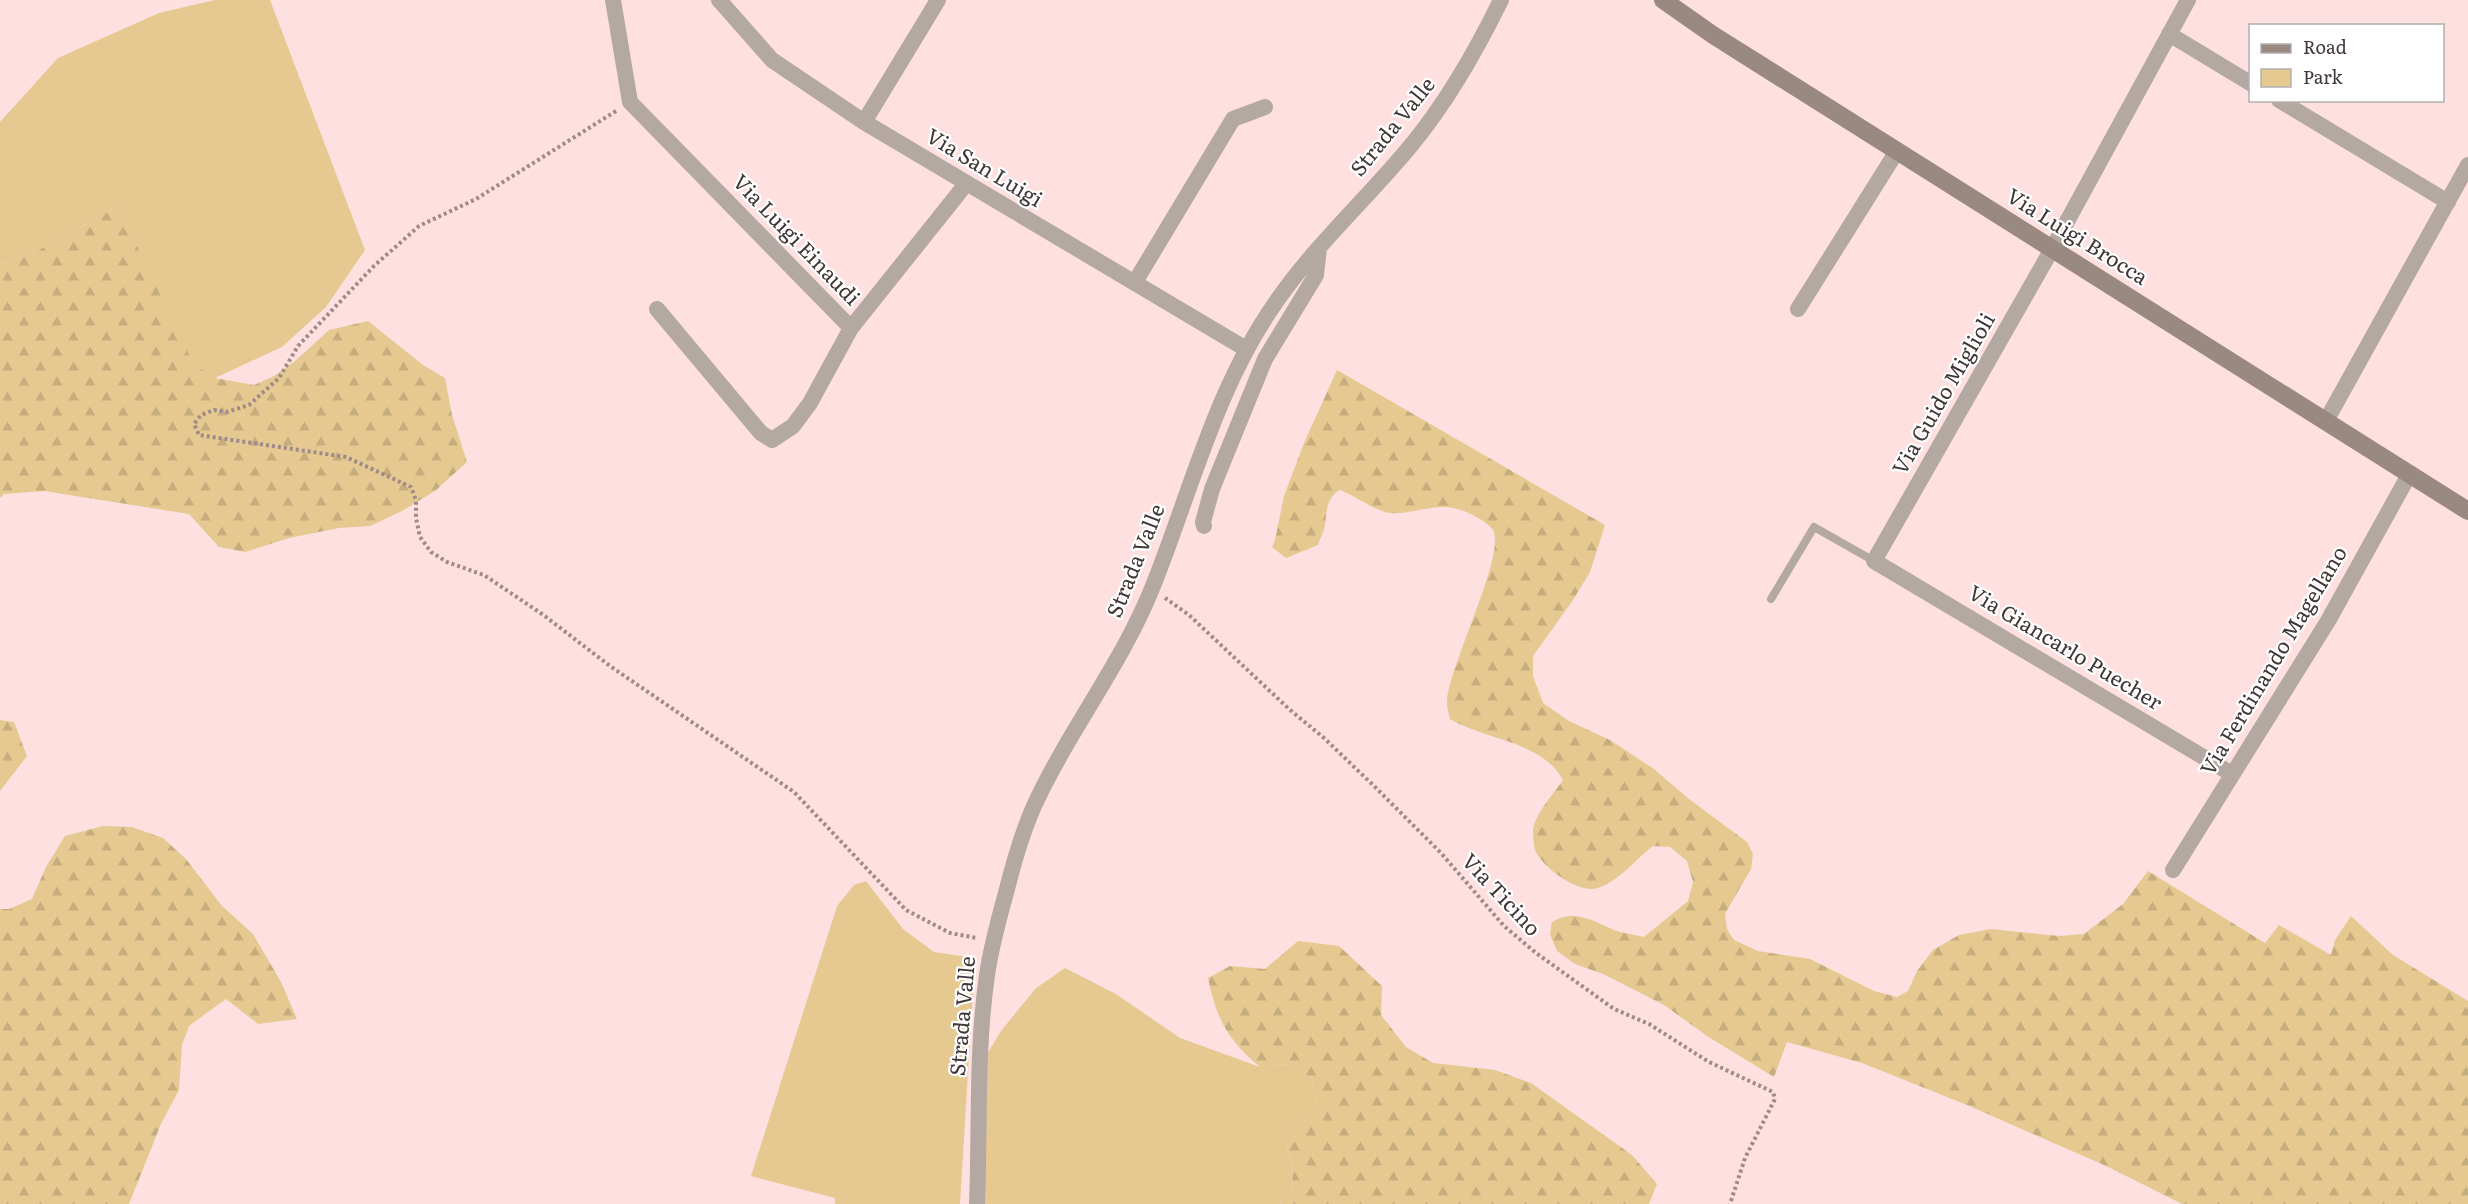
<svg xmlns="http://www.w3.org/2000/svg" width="2468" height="1204" viewBox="0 0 2468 1204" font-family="Literata,serif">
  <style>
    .green { fill: #e5c991 }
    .forest { fill: url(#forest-firs) }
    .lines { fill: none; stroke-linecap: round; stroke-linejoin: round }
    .path { stroke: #9f8a8a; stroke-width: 4; stroke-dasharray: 3 3; stroke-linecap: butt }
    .lane { stroke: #b3a8a2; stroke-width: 8 }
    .street { stroke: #b3a8a2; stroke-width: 16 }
    .secondary { stroke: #998980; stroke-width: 18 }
    .labels { text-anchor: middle; stroke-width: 4.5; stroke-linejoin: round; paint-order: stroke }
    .street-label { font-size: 21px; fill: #423737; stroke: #fff }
  </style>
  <defs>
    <pattern id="forest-firs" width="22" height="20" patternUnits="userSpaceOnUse" patternTransform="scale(1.5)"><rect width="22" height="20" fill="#e5c991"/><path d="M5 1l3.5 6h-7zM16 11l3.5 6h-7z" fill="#c6ad7e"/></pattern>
  </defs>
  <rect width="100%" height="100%" fill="#ffe0e1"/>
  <!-- green -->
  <path class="green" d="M 215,0 L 270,0 L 365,250 L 326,307 L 282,347 L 215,378 L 192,363 L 118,206 L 39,250 L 0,264 L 0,122 L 58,58 L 159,13 Z
    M 866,881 L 903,929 L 934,952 L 975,958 L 960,1204 L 835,1204 L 835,1198 L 751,1176 L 837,906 L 854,885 Z
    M 1065,968 L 1116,994 L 1180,1038 L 1260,1067 L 1285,1064 L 1312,1078 L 1316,1104 L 1284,1134 L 1292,1168 L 1293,1191 L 1280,1204 L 980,1204 L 987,1054 L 1001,1031 L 1036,988 Z"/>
  <!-- forest -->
  <path class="forest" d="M 118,206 L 193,363 L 215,378 L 254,385 L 274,376 L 295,361 L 329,330 L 368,321 L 423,365 L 445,378 L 452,415 L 467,462 L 435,491 L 402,511 L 370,526 L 339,528 L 289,538 L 245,552 L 219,547 L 189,514 L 44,491 L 4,494 L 0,498 L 0,264 L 39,250 Z
    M 1337,370 L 1605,525 L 1590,572 L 1573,600 L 1533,656 L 1533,676 L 1543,703 L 1569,721 L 1610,740 L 1654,769 L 1689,799 L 1747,842 L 1753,854 L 1751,869 L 1725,914 L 1727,929 L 1734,940 L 1758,951 L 1810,959 L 1874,991 L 1897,997 L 1908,991 L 1917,971 L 1933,950 L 1959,935 L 1991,929 L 2059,936 L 2084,934 L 2123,904 L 2148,871 L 2265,943 L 2279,925 L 2331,955 L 2335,940 L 2351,916 L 2393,955 L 2468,1001 L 2468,1204 L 2182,1204 L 2106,1166 L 1967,1105 L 1862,1063 L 1787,1042 L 1774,1077 L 1707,1036 L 1664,1005 L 1603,974 L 1575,964 L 1557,951 L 1550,934 L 1552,922 C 1578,907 1596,924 1620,932 C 1628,934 1636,935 1644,937 L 1688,901 L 1693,882 L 1687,861 L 1670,847 L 1653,846 C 1636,859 1619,881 1598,888 C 1579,895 1542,867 1535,850 C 1534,846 1533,836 1533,831 C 1535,813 1553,795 1563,780 C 1542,741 1485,740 1450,719 C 1449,713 1446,706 1447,701 C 1449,666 1506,555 1493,530 C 1487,521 1468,512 1458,509 C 1436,502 1412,515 1390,513 C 1377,512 1354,495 1340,490 C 1326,498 1327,511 1325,525 C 1324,532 1320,538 1318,545 L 1286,558 L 1272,547 L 1275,540 L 1284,496 L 1304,443 Z
    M 0,720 L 14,722 L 27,756 L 0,791 Z
    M 103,826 L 132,827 L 163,838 L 186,859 L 222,906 L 253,934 L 281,982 L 297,1019 L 258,1024 L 226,999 L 189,1026 L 182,1045 L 179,1090 L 161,1124 L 129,1204 L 0,1204 L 0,909 L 9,909 L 32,899 L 46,867 L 65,836 Z
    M 1298,941 L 1339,946 L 1382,986 L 1381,1015 L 1406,1047 L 1433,1063 L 1495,1070 L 1531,1083 L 1632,1155 L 1657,1184 L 1649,1204 L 1280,1204 L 1293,1191 L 1292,1168 L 1284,1134 L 1316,1104 L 1312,1078 L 1285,1064 L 1260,1067 C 1227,1039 1217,1020 1208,978 L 1230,966 L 1265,969 Z"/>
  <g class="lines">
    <!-- path -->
    <path class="path" d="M 616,111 L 476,199 L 419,226 L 374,266 L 298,346 L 279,378 L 249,405 L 227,412 L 214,410 L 201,415 L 194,424 L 199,435 L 346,457 L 411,487 L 416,500 L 416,518 L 420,537 L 431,552 L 447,562 L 484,575 L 542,614 L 610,666 L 794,792 L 906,910 L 950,933 L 977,938
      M 1165,598 L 1189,615 L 1289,709 L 1324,738 L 1373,785 L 1441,853 L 1504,926 L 1536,953 L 1614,1009 L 1649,1024 L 1709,1062 L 1773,1092 L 1775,1099 L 1745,1158 L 1730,1204"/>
    <!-- lane -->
    <path class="lane" d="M 1771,599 L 1814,527 L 1874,561"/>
    <!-- street -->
    <path class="street" d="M 613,0 L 630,102 L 851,328 L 966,184
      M 719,0 L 772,60 L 864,122 L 1246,349
      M 2188,0 L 2052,249 L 1874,561 L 2232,774
      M 2169,34 L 2250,83
      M 2279,100 L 2448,202
      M 864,122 L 938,0
      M 1135,282 L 1233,119 L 1265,107
      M 657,309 L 761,433 L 772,440 L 793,426 L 810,403 L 851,328
      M 1798,309 L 1897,151
      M 2326,421 L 2468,165
      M 1204,526 L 1203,522 L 1212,489 L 1265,359 L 1316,275 L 1319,248
      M 2173,870 L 2328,621 L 2410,473
      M 977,1204 C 980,1128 976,1051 987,975 C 991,946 999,918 1007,889 C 1014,861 1022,833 1034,806 C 1069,730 1122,664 1153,586 C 1191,491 1216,387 1276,302 C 1316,244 1369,197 1413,143 C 1449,99 1476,51 1501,0"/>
    <!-- secondary -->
    <path class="secondary" d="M 1663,0 L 1713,35 L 2468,511"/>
  </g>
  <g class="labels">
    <!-- street labels -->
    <g class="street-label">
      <text transform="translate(1393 127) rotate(-51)" y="7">Strada Valle</text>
      <text transform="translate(984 168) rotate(31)" y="7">Via San Luigi</text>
      <text transform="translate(2077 237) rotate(32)" y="7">Via Luigi Brocca</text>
      <text transform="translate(796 240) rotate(46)" y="7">Via Luigi Einaudi</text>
      <text transform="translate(1944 394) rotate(-60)" y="7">Via Guido Miglioli</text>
      <text transform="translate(1136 561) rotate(-68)" y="7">Strada Valle</text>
      <text transform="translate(2065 648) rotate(31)" y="7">Via Giancarlo Puecher</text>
      <text transform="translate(2274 661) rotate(-59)" y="7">Via Ferdinando Magellano</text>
      <text transform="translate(1501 895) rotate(47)" y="7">Via Ticino</text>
      <text transform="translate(963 1016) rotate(-85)" y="7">Strada Valle</text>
    </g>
  </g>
  <!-- legend -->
  <rect x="2249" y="24" width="195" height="78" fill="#ffffff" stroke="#b3afaf" stroke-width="1.5"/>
  <rect x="2261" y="44" width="30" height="9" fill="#998980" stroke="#b3afaf" stroke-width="1.5"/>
  <text x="2303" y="54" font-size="18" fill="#423737">Road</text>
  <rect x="2261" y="69" width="30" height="18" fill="#e5c991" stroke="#b3afaf" stroke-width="1.5"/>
  <text x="2303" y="84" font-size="18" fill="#423737">Park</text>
</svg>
